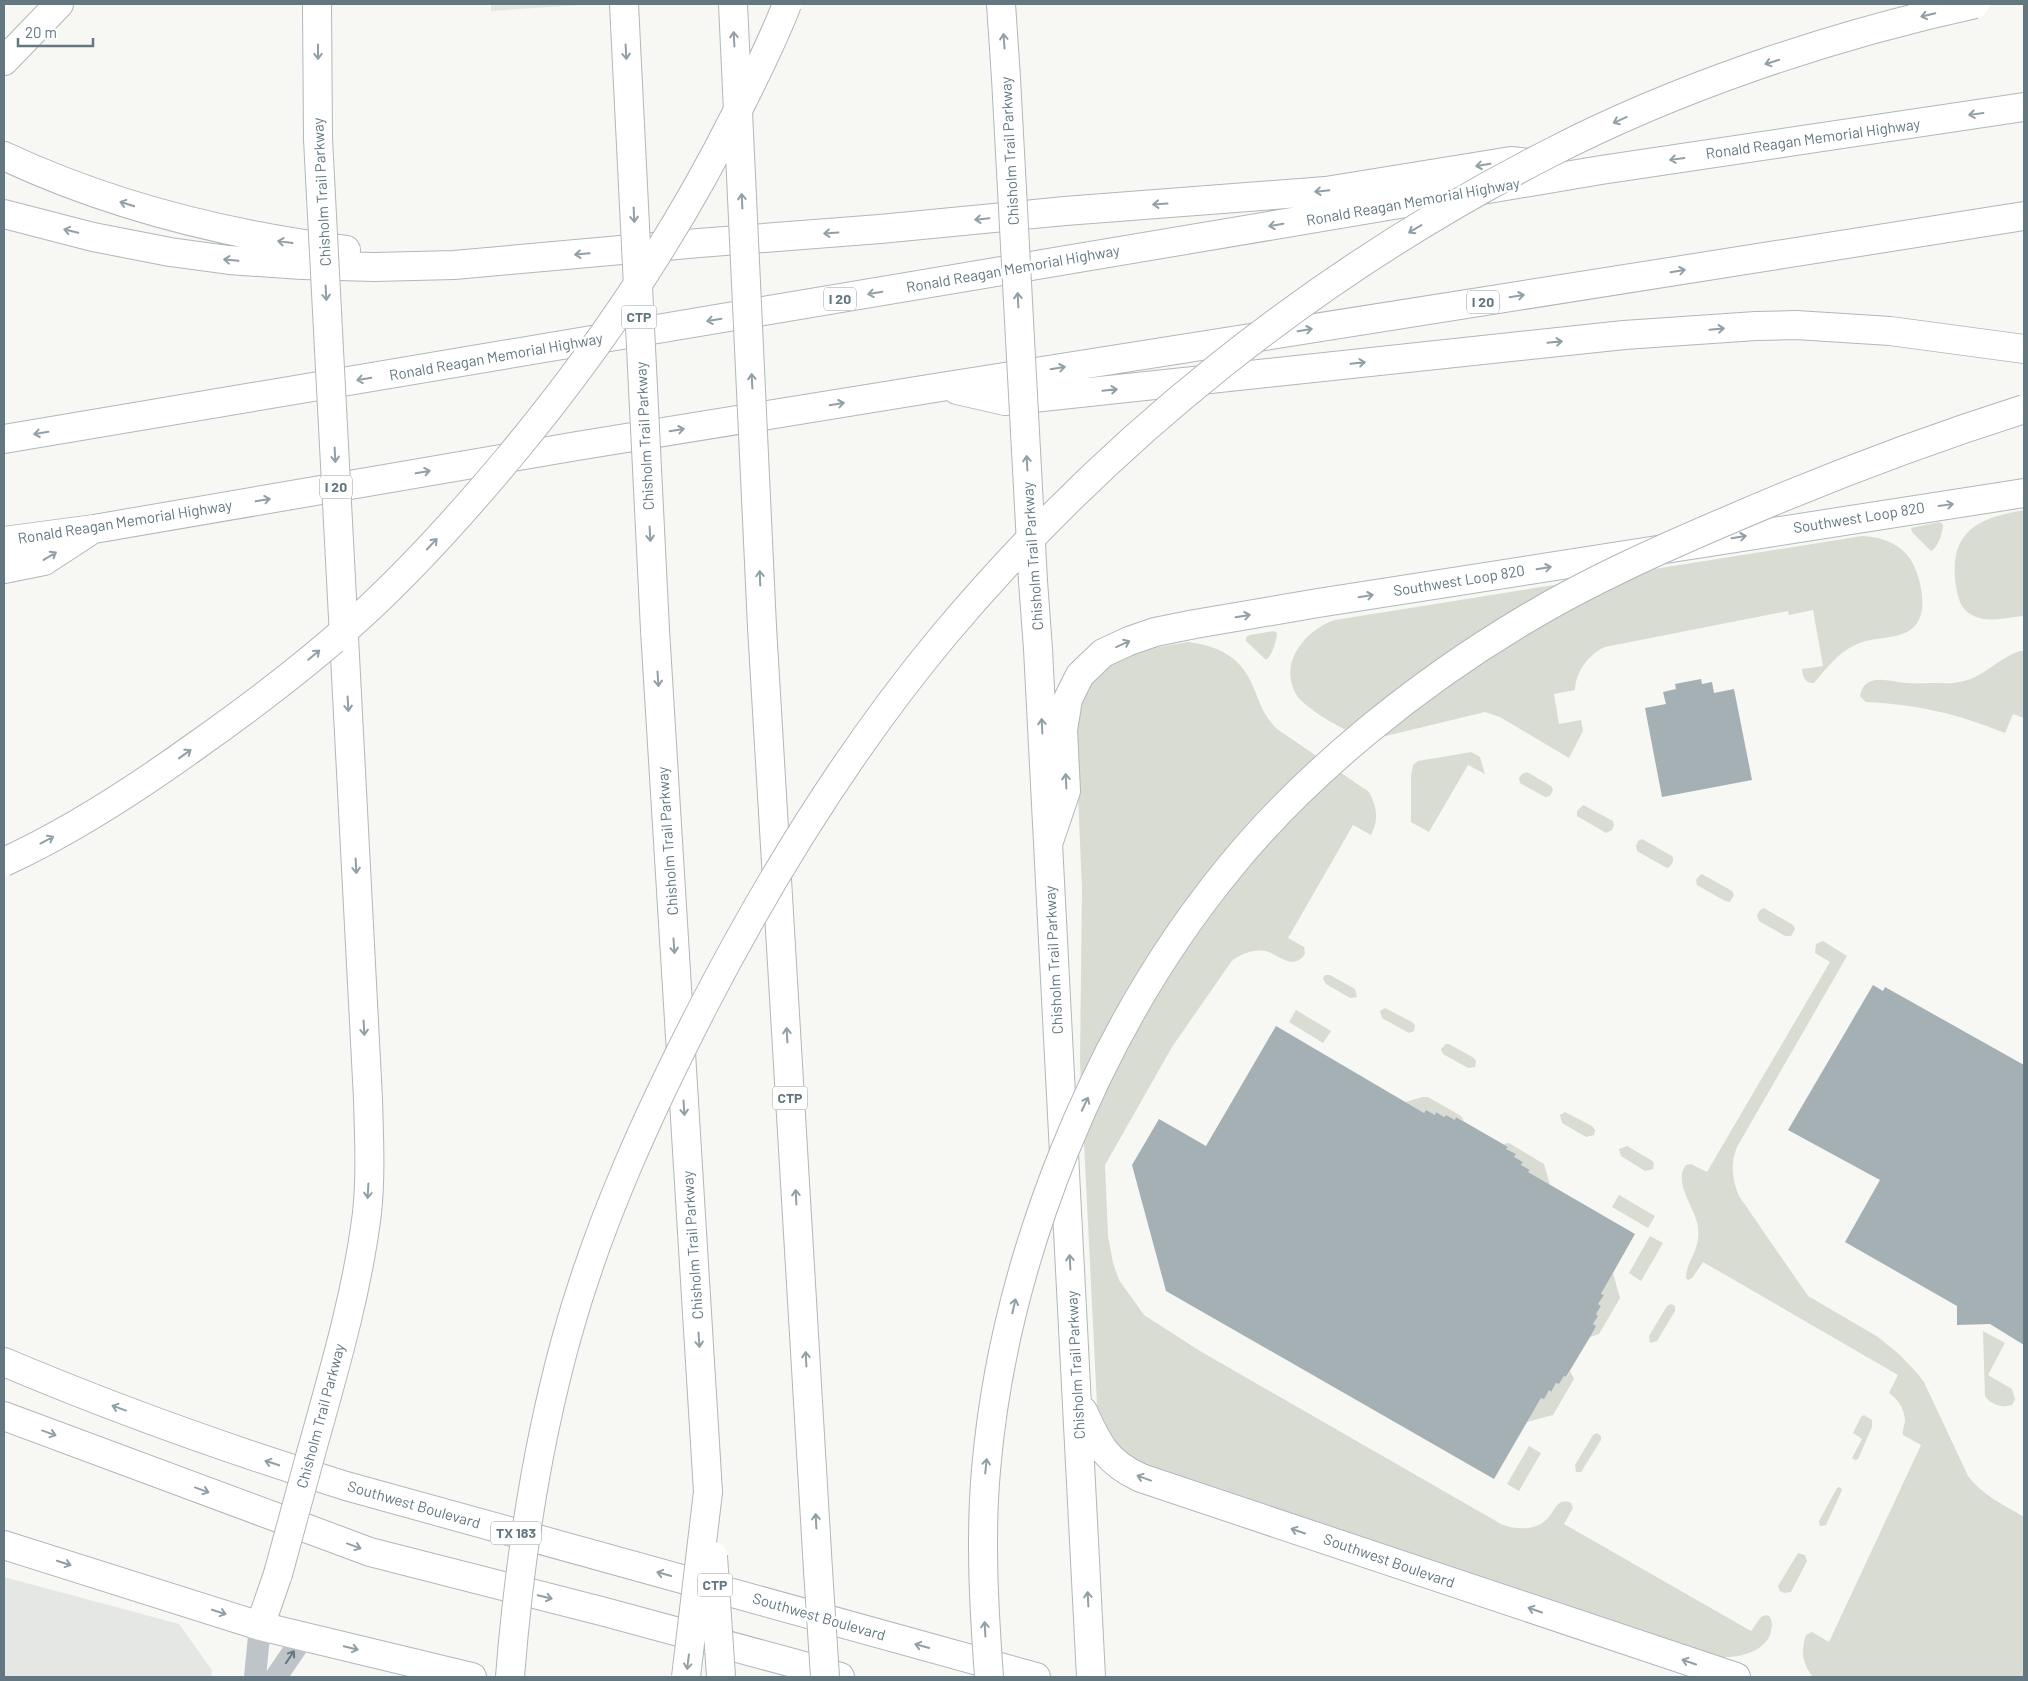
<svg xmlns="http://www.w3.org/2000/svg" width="2028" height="1681" viewBox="0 0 2028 1681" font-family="Barlow,sans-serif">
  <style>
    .built { fill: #e5e7e5 }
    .green { fill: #d8dcd3 }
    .building { fill: #a5b0b4 }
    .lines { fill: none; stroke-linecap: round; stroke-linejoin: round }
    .secondary-casing { stroke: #b0b8bc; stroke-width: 30 }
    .motorway-casing { stroke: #b1b7ba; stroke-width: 30 }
    .minor { stroke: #bec4c7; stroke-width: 22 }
    .secondary { stroke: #fff; stroke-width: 28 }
    .motorway { stroke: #fff; stroke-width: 28 }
    .secondary-bridge-casing { stroke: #b0b8bc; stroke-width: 30; stroke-linecap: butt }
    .motorway-bridge-casing { stroke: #b1b7ba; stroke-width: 30; stroke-linecap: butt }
    .secondary-bridge { stroke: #fff; stroke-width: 28 }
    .motorway-bridge { stroke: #fff; stroke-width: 28 }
    .oneway { stroke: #91a0a6 }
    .oneway2 { stroke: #627780 }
    .labels { text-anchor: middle; stroke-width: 5; stroke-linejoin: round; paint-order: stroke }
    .shield { fill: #fff; stroke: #91a0a6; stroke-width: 1 }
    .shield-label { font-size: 14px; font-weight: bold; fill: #627780 }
    .street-label { font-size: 15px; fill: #627780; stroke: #fff }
  </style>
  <rect width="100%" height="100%" fill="#f7f7f4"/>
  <!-- built -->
  <path class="built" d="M 491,4 L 595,4 L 491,11 Z
    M 4,1577 L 179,1624 L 212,1670 L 211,1677 L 4,1677 Z"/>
  <!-- green -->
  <path class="green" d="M 2024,510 L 2024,616 C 2007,617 1988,624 1972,615 C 1960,609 1958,597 1956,586 C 1948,532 1977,518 2024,510 Z
    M 1939,522 L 1943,524 C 1943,532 1938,548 1931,551 L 1912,532 L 1911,528 Z
    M 1862,536 C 1885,537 1906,546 1915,568 C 1923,587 1930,623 1905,633 C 1888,640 1868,637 1853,646 C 1836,655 1826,669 1814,683 C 1805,684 1803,677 1802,669 L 1823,666 L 1813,610 L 1789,615 L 1788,611 L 1605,647 C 1588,655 1576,671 1575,690 L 1554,694 L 1559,724 L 1581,720 L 1583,731 L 1569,758 L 1500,717 L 1485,712 L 1386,736 C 1376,737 1365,737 1356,734 C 1342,730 1302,706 1296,694 C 1278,663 1306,629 1335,620 Z
    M 1274,631 L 1277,633 C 1277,640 1272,656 1266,660 L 1246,641 L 1246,637 L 1250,635 Z
    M 1188,642 C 1214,645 1239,655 1251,682 C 1260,701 1261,713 1277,729 L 1369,792 C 1377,807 1379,820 1371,835 L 1353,825 L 1288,938 L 1304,947 L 1305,954 C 1294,969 1284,959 1271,953 C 1259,947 1240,953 1231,962 L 1172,1047 L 1105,1165 L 1108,1236 L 1113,1263 L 1119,1280 L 1144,1315 L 1200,1351 L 1501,1524 C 1515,1530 1536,1531 1547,1519 C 1555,1511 1557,1497 1571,1503 L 1573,1508 L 1564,1524 L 1751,1631 L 1761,1617 L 1766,1615 L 1769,1616 C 1773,1621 1772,1625 1771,1631 C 1767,1651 1740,1658 1722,1657 L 1149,1471 C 1123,1456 1103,1437 1097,1405 L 1080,1062 L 1082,888 L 1075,728 L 1079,703 L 1094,678 L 1114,661 L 1141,650 Z
    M 2020,651 L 2024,651 L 2024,718 L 2013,714 L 2005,733 C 1955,713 1919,705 1866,702 L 1860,696 C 1864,672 1889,681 1905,683 C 1915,684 1926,683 1936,683 C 1943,683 1951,684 1959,682 C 1982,679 1998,658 2020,651 Z
    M 1471,752 L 1480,757 L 1485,774 L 1468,765 L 1429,832 L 1411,822 L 1411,776 L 1413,765 L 1418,761 Z
    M 1527,772 L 1551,786 L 1553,790 L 1550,796 L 1545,797 L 1520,783 L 1519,778 L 1522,774 Z
    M 1583,805 L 1613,821 L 1614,825 L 1612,830 L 1606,833 L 1577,816 L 1577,811 Z
    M 1642,839 L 1672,856 C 1675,860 1672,865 1668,868 L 1665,867 L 1637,851 L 1636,846 L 1638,841 Z
    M 1702,874 L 1732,891 L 1734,895 L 1730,902 L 1725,901 L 1697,885 L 1696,880 L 1699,876 Z
    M 1764,908 L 1793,925 L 1795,929 L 1791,936 L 1785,936 L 1759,921 L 1757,915 L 1760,910 Z
    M 1823,941 L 1847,956 L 1737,1147 C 1730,1164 1732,1179 1739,1196 L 1808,1296 L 1878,1337 L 1900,1355 L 1917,1373 L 1924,1382 L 1968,1476 C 1982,1495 2004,1505 2024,1517 L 2024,1677 L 1812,1676 C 1802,1663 1801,1650 1806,1635 L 1812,1632 L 1829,1642 L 1921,1445 L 1903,1435 C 1902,1430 1904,1427 1905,1422 C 1905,1410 1899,1400 1889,1393 L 1898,1375 L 1703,1262 L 1692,1278 L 1688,1280 L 1686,1278 C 1687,1257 1703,1250 1697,1222 C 1693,1206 1673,1180 1686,1165 L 1691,1164 L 1707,1172 L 1830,962 L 1815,953 L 1816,944 Z
    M 1325,975 L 1330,975 L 1355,989 L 1357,997 L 1350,998 L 1326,984 L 1323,979 Z
    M 1385,1008 L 1412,1022 L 1415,1025 L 1414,1031 L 1409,1033 L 1382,1018 L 1380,1011 Z
    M 1296,1010 L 1331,1031 L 1323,1043 L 1289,1022 Z
    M 1446,1044 L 1449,1044 L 1474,1058 L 1476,1061 L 1475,1067 L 1468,1068 L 1443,1054 L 1441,1049 Z
    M 1423,1097 L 1428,1097 L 1461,1116 L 1464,1121 L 1457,1117 L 1455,1120 L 1446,1115 L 1444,1117 L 1436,1112 L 1435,1115 L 1426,1110 L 1424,1113 L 1405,1102 Z
    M 1565,1112 L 1592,1126 L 1595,1130 L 1594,1135 L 1586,1137 L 1562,1123 L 1560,1115 Z
    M 1509,1143 L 1544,1164 L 1550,1185 L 1528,1172 L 1530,1170 L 1521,1165 L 1523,1162 L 1514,1157 L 1515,1154 L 1506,1149 L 1508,1147 L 1503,1144 Z
    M 1627,1146 L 1651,1160 L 1654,1163 L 1653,1169 L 1645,1171 L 1621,1156 L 1619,1149 Z
    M 1619,1195 L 1655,1216 L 1648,1228 L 1612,1207 Z
    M 1650,1236 L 1663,1243 L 1641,1281 L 1629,1273 Z
    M 1613,1273 L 1620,1298 L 1599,1334 L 1590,1337 L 1593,1324 L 1598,1316 L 1596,1314 L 1601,1306 L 1598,1304 L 1603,1295 L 1601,1294 Z
    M 1671,1304 L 1675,1306 L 1675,1311 L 1657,1341 L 1650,1343 L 1649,1336 L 1667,1306 Z
    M 1983,1331 L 2005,1343 L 1988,1375 L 2012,1389 L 2015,1399 L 2012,1405 C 2002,1408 1991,1405 1985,1396 Z
    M 1570,1371 L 1574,1379 L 1553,1415 L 1527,1422 L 1541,1398 L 1549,1390 L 1551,1391 L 1556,1383 L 1559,1384 L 1564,1376 L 1567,1377 Z
    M 1864,1415 L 1872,1420 L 1872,1427 L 1858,1459 L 1855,1460 L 1852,1458 L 1862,1439 L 1853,1433 L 1861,1417 Z
    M 1597,1433 L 1601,1436 L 1601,1440 L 1581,1472 L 1576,1472 L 1575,1465 L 1593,1435 Z
    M 1529,1446 L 1541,1453 L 1519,1491 L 1507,1484 Z
    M 1840,1487 L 1842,1490 L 1826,1525 L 1820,1526 L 1819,1521 L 1837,1488 Z
    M 1798,1553 L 1805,1555 L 1807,1561 L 1791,1592 L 1784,1593 L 1780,1591 L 1778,1586 Z"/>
  <!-- building -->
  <path class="building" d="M 1701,679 L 1702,684 L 1712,682 L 1714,693 L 1734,689 L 1752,780 L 1662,797 L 1645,708 L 1666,704 L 1663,692 L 1676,689 L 1675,684 Z
    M 1873,985 L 1883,991 L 1885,987 L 2024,1065 L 2024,1345 L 1990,1324 L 1957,1325 L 1957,1306 L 1845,1242 L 1880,1180 L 1788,1130 Z
    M 1276,1026 L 1424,1113 L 1426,1110 L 1435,1115 L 1436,1112 L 1444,1117 L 1446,1115 L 1455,1120 L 1456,1117 L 1508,1147 L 1506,1149 L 1516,1154 L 1514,1157 L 1523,1162 L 1521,1165 L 1530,1170 L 1528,1172 L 1635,1234 L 1601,1294 L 1604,1295 L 1598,1304 L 1601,1306 L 1596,1314 L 1598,1316 L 1593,1324 L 1596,1326 L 1590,1337 L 1566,1377 L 1564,1376 L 1559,1384 L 1556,1383 L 1551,1392 L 1549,1390 L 1544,1399 L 1541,1398 L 1494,1479 L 1166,1291 L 1132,1165 L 1159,1119 L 1206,1146 Z"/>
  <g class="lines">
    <!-- secondary casing -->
    <g class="secondary-casing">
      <path id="secondary" d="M 317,4 L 318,139
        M 1001,4 L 1006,78
        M 1033,581 L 1038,649 L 1091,1677
        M 1048,844 L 1066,791 L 1063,730 L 1068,699 L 1080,675 L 1103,653 L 1129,641 L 1155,632 L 1195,624 L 1318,603 L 2024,493
        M 1083,1411 C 1098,1444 1106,1462 1141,1478 L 1736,1677
        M 311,1453 C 333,1374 357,1294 367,1213 C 371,1175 369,1137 368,1099 L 344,637
        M 4,1545 L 260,1626 L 472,1677
        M 260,1626 L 278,1574"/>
    </g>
    <!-- motorway casing -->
    <g class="motorway-casing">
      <path id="motorway" d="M 4,61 L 59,4
        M 4,156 C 113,207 228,235 346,250
        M 4,214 L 93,237 L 170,252 L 229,260 L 302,265 L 374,267 L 454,265 L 699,243 L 880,229 L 1065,211 L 1326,191 L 1511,161 L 1542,164
        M 957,390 L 1005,401 L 1624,335 L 1756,326 L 1796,325 L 1890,331 L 2024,349
        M 4,439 L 1601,170 L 2024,107
        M 4,541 L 94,529 L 577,446 L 941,387 L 2024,216
        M 4,569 L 44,561 L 87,533
        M 762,627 L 818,1570
        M 655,630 L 708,1492
        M 4,1362 C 115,1409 230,1450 346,1486 L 1036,1677
        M 4,1416 L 370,1552 L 605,1612 L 793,1663 L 840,1677"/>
    </g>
    <!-- minor -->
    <path class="minor" d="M 255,1677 L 260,1626
      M 276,1677 L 304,1636"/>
    <!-- secondary -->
    <use href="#secondary" class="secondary"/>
    <!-- motorway -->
    <use href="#motorway" class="motorway"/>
    <!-- secondary-bridge casing -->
    <g class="secondary-bridge-casing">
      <path id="secondary-bridge" d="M 1006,78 L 1033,581
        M 318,139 L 344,637
        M 278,1574 L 311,1453"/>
    </g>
    <!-- motorway-bridge casing -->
    <g class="motorway-bridge-casing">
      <path id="motorway-bridge" d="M 624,4 L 655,630
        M 733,4 L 762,627
        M 4,862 C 72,831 136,789 197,745 C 255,704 313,660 365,612 C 418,563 466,509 511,455 C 599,349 676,235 737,112 C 755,76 773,41 787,4
        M 713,1556 L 721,1677
        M 818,1570 L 825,1677
        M 510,1677 C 519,1562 536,1448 567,1336 C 599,1221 649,1112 704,1005 C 772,874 849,749 944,635 C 1110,437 1317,272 1548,154 C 1677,87 1833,35 1975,4
        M 686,1677 L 708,1492
        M 989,1677 C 984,1608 980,1539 986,1470 C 1004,1260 1096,1030 1230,867 C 1308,771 1420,682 1526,619 C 1591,580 1659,550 1729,520 C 1826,478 1923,441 2024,409"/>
    </g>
    <!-- secondary-bridge -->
    <use href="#secondary-bridge" class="secondary-bridge"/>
    <!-- motorway-bridge -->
    <use href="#motorway-bridge" class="motorway-bridge"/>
  </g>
  <!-- one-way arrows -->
  <defs><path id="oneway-shaft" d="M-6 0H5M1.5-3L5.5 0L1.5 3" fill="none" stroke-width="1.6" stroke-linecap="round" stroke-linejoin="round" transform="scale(1.25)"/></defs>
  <g class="oneway">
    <use href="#oneway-shaft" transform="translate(1928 15) rotate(166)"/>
    <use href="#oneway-shaft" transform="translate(734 39) rotate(-93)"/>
    <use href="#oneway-shaft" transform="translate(1004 41) rotate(-94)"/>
    <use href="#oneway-shaft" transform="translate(318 52) rotate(90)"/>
    <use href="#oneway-shaft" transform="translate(626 52) rotate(87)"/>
    <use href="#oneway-shaft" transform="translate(1772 62) rotate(162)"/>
    <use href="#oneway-shaft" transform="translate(1976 114) rotate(172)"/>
    <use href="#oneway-shaft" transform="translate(1620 120) rotate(156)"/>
    <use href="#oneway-shaft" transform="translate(1677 159) rotate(172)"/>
    <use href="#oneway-shaft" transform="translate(1483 165) rotate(171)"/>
    <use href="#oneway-shaft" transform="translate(1322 191) rotate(174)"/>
    <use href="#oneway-shaft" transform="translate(742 201) rotate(-93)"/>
    <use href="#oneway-shaft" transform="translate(127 204) rotate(-162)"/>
    <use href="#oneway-shaft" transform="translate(1160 204) rotate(176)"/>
    <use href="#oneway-shaft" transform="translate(634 215) rotate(87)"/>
    <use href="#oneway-shaft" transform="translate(982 219) rotate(174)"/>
    <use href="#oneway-shaft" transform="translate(1276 225) rotate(170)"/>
    <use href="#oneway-shaft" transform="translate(1415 229) rotate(149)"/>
    <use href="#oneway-shaft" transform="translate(71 231) rotate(-166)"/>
    <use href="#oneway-shaft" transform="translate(831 233) rotate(176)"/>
    <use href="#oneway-shaft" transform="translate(285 242) rotate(-172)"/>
    <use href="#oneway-shaft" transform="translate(582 254) rotate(175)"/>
    <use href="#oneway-shaft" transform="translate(231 260) rotate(-175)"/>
    <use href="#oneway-shaft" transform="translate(1678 271) rotate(-9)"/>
    <use href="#oneway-shaft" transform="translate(326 293) rotate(87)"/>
    <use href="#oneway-shaft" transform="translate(875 293) rotate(170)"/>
    <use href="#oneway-shaft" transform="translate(1517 296) rotate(-9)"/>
    <use href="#oneway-shaft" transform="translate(1018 300) rotate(-93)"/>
    <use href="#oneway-shaft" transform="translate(714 320) rotate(170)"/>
    <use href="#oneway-shaft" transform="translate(1717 329) rotate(-5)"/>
    <use href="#oneway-shaft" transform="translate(1305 330) rotate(-9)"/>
    <use href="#oneway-shaft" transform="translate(1555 342) rotate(-6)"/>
    <use href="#oneway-shaft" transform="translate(1358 363) rotate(-6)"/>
    <use href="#oneway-shaft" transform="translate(1058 368) rotate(-9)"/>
    <use href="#oneway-shaft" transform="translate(364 379) rotate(170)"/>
    <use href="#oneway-shaft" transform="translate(752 381) rotate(-93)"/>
    <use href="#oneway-shaft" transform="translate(1110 390) rotate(-6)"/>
    <use href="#oneway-shaft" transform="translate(837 404) rotate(-9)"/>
    <use href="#oneway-shaft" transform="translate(677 430) rotate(-9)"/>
    <use href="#oneway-shaft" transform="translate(41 433) rotate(171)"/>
    <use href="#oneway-shaft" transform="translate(335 455) rotate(87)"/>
    <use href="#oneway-shaft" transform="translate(1027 463) rotate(-93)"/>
    <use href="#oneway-shaft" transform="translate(423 472) rotate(-10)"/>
    <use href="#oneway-shaft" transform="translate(263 500) rotate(-10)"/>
    <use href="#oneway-shaft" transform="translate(1946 505) rotate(-8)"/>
    <use href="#oneway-shaft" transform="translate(650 534) rotate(87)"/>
    <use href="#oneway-shaft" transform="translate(1739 537) rotate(-9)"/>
    <use href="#oneway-shaft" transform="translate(432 544) rotate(-47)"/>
    <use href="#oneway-shaft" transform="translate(50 556) rotate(-31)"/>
    <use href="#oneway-shaft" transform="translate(1544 568) rotate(-9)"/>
    <use href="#oneway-shaft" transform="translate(760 578) rotate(-92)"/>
    <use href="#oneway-shaft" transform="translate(1366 596) rotate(-9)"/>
    <use href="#oneway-shaft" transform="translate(1243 616) rotate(-9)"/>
    <use href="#oneway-shaft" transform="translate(1123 644) rotate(-24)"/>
    <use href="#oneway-shaft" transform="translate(314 655) rotate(-40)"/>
    <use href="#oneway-shaft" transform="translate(658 679) rotate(86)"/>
    <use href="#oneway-shaft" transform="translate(348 704) rotate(87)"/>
    <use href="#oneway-shaft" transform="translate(1042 726) rotate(-93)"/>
    <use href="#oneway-shaft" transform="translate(185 754) rotate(-36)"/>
    <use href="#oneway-shaft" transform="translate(1066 781) rotate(-93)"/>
    <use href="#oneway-shaft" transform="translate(47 840) rotate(-28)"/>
    <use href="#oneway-shaft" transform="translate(356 866) rotate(87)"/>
    <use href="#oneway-shaft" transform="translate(674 946) rotate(86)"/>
    <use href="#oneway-shaft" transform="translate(364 1028) rotate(87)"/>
    <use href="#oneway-shaft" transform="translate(787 1035) rotate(-93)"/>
    <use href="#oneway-shaft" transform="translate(1085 1104) rotate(-65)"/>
    <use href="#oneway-shaft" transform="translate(684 1108) rotate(86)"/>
    <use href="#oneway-shaft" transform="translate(368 1191) rotate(93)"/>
    <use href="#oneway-shaft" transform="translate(796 1197) rotate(-93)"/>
    <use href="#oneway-shaft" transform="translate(1070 1262) rotate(-93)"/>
    <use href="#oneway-shaft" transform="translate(1014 1306) rotate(-77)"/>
    <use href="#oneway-shaft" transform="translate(699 1340) rotate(86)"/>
    <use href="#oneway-shaft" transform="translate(806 1359) rotate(-93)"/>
    <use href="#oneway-shaft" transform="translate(119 1408) rotate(-160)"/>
    <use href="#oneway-shaft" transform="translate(49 1433) rotate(20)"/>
    <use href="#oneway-shaft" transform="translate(272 1463) rotate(-162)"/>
    <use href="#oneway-shaft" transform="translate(986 1466) rotate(-84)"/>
    <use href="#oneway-shaft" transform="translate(1144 1478) rotate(-160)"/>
    <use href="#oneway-shaft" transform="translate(202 1490) rotate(20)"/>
    <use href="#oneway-shaft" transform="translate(816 1521) rotate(-93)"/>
    <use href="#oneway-shaft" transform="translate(1298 1531) rotate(-161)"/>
    <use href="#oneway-shaft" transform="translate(354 1546) rotate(20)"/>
    <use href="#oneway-shaft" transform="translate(64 1563) rotate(18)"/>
    <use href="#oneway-shaft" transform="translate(664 1574) rotate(-164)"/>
    <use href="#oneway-shaft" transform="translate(545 1597) rotate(14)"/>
    <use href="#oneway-shaft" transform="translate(1088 1599) rotate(-93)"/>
    <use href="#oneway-shaft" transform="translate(1535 1610) rotate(-161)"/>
    <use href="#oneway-shaft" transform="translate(219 1612) rotate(18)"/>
    <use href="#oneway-shaft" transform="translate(985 1629) rotate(-93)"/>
    <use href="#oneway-shaft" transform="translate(922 1646) rotate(-164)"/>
    <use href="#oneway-shaft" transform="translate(351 1648) rotate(14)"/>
    <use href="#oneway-shaft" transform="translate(688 1662) rotate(97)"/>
    <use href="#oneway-shaft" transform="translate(1689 1662) rotate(-161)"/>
  </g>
  <use class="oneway2" href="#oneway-shaft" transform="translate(290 1657) rotate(-56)"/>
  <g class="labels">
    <!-- shield labels -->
    <g class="shield">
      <rect x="824" y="287.5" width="32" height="23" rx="4"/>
      <rect x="1467" y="290.5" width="32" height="23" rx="4"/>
      <rect x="621.5" y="305.5" width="35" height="23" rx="4"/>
      <rect x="320" y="475.5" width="32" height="23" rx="4"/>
      <rect x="772.5" y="1086.5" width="35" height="23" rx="4"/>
      <rect x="491" y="1521.5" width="50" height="23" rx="4"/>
      <rect x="697.5" y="1573.5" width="35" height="23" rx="4"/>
    </g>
    <g class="shield-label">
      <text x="840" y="304">I 20</text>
      <text x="1483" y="307">I 20</text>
      <text x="639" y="322">CTP</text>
      <text x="336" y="492">I 20</text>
      <text x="790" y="1103">CTP</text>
      <text x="516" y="1538">TX 183</text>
      <text x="715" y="1590">CTP</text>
    </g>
    <!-- street labels -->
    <g class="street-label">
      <text transform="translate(1813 139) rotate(-8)" y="5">Ronald Reagan Memorial Highway</text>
      <text transform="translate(1010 151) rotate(-93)" y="5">Chisholm Trail Parkway</text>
      <text transform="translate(322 192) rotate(-93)" y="5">Chisholm Trail Parkway</text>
      <text transform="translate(1413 202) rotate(-10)" y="5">Ronald Reagan Memorial Highway</text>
      <text transform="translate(1013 269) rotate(-10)" y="5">Ronald Reagan Memorial Highway</text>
      <text transform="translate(496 357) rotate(-10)" y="5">Ronald Reagan Memorial Highway</text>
      <text transform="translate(645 436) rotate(-93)" y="5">Chisholm Trail Parkway</text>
      <text transform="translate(1859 518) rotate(-9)" y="5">Southwest Loop 820</text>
      <text transform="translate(125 522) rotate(-9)" y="5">Ronald Reagan Memorial Highway</text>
      <text transform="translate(1033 556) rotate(-94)" y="5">Chisholm Trail Parkway</text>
      <text transform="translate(1459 581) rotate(-9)" y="5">Southwest Loop 820</text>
      <text transform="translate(668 841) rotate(-94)" y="5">Chisholm Trail Parkway</text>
      <text transform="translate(1054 960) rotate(-93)" y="5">Chisholm Trail Parkway</text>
      <text transform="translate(693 1245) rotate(-94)" y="5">Chisholm Trail Parkway</text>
      <text transform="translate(1076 1365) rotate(-93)" y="5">Chisholm Trail Parkway</text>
      <text transform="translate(321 1416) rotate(-75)" y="5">Chisholm Trail Parkway</text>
      <text transform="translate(414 1505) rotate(16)" y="5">Southwest Boulevard</text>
      <text transform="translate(1389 1561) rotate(19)" y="5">Southwest Boulevard</text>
      <text transform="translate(819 1617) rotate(16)" y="5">Southwest Boulevard</text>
    </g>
  </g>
  <!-- border -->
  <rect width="2028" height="1681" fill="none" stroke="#627780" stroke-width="10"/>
  <!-- scale -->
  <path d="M18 38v8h75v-8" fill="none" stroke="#627780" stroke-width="2.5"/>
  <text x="25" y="38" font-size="15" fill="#627780" stroke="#ffffff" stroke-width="4" paint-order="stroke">20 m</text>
</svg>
